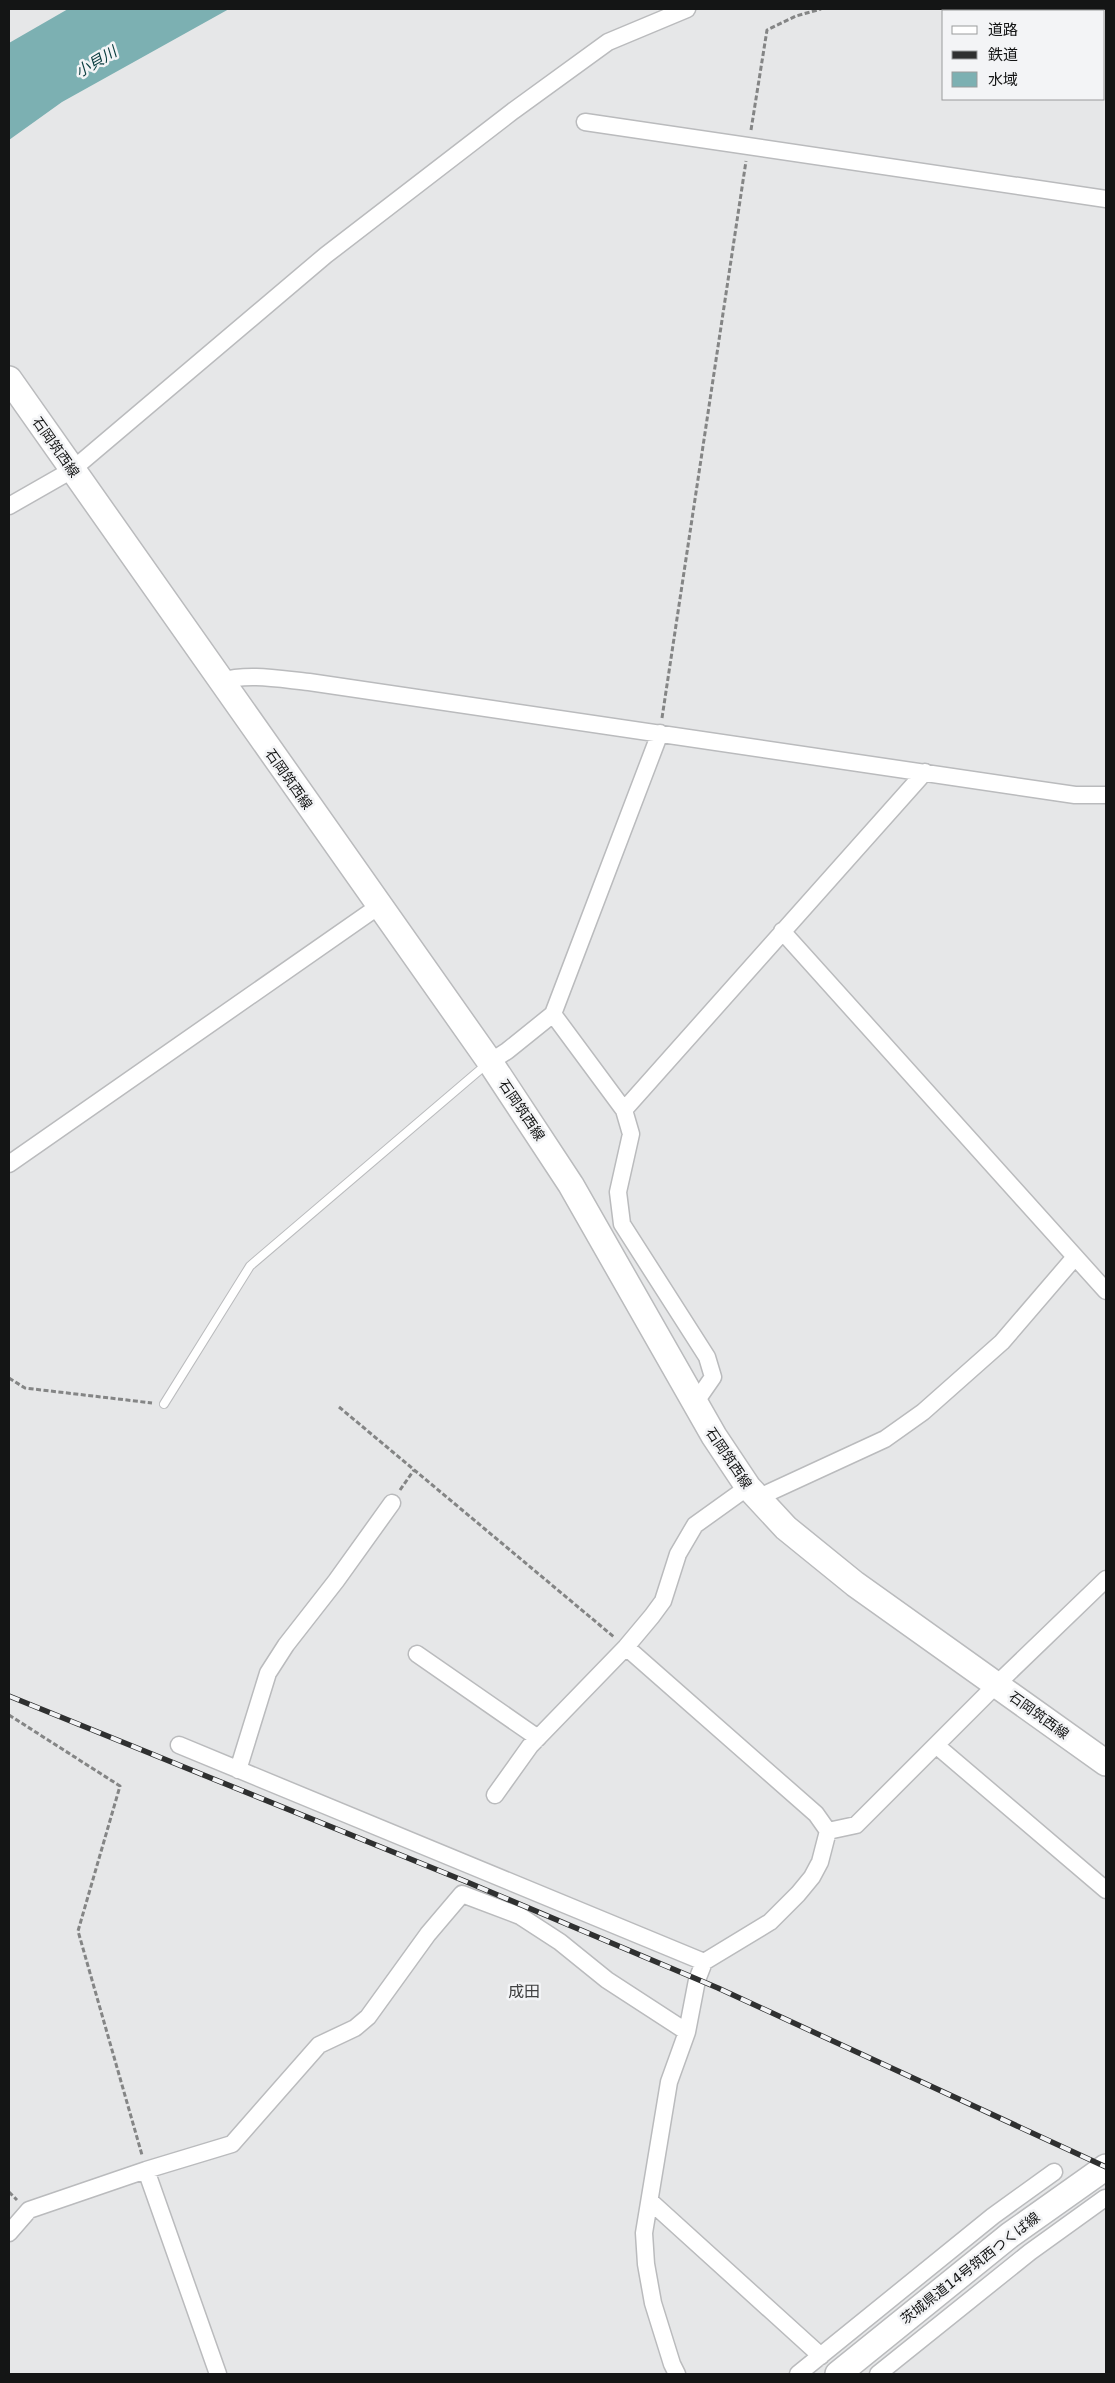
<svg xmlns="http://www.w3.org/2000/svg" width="1115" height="2383" viewBox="0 0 1115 2383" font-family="'DejaVu Sans','Noto Sans JP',sans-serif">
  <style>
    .water { fill: #7cb0b2 }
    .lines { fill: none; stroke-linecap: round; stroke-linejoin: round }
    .lane-casing { stroke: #babbbd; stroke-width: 10 }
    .street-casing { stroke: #babbbd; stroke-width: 19 }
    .primary-casing { stroke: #babbbd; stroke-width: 28 }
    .path { stroke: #848585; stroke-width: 3; stroke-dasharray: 5 2.5; stroke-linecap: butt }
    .lane { stroke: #fff; stroke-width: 8 }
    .street { stroke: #fff; stroke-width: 16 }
    .primary { stroke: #fff; stroke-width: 25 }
    .rail-casing { stroke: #2f3030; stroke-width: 5.5 }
    .rail { stroke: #f3f4f6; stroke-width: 4; stroke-dasharray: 11; stroke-linecap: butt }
    .labels { text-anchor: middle; stroke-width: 5; stroke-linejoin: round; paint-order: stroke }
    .street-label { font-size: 14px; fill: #141515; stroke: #f3f4f6 }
    .water-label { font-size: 15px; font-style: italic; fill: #073b3d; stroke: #f3f4f6 }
    .quarter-label { font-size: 16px; fill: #404142; stroke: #f3f4f6 }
  </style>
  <rect width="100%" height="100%" fill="#e6e7e8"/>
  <!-- water -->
  <path class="water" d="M 68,9 L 229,9 L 62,102 L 9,140 L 9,43 Z"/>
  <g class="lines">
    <!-- lane casing -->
    <g class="lane-casing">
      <path id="lane" d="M 164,1404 L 250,1266 L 488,1063"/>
    </g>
    <!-- street casing -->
    <g class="street-casing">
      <path id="street" d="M 585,122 L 1106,199
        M 9,506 L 72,470 L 326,255 L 513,111 L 608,42 L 687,9
        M 220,681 C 249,673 279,679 309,682 L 1075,795 L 1106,795
        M 782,931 L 1106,1291
        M 553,1014 L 624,1110 L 631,1134 L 618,1192 L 622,1224 L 707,1357 L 713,1377 L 695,1403
        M 490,1062 L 507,1051 L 553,1014 L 660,733
        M 624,1110 L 925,772
        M 9,1164 L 379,906
        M 757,1498 L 885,1439 L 923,1412 L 1002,1342 L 1075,1257
        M 626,1647 L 816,1814 L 828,1831 L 820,1862 L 812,1877 L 798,1894 L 770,1922 L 704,1962 L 697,1980 L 687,2032 L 669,2082 L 644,2233 L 646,2264 L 653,2303 L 672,2364 L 677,2374
        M 417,1654 L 538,1738
        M 179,1745 L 704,1962
        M 937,1746 L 1106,1890
        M 238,1770 L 268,1673 L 286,1645 L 336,1581 L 392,1503
        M 495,1795 L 530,1746 L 626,1647 L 652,1616 L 663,1601 L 678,1554 L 695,1525 L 748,1487
        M 828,1831 L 856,1825 L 997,1684 L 1106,1579
        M 146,2170 L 218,2374
        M 650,2201 L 821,2356
        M 9,2233 L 29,2210 L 146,2170 L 232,2144 L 319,2045 L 355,2028 L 368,2017 L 428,1934 L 462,1894 L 520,1916 L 560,1942 L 607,1980 L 687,2032
        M 798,2374 L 993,2216 L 1054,2172
        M 878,2374 L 1030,2252 L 1105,2198"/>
    </g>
    <!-- primary casing -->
    <g class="primary-casing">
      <path id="primary" d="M 9,379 L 490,1062 L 571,1185 L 714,1436 L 748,1487 L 786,1528 L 855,1584 L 1106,1763
        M 838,2374 L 1010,2235 L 1106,2167"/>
    </g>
    <!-- path -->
    <path class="path" d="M 751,130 L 767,30 L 796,16 L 821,9
      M 662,718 L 746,161
      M 9,1378 L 25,1388 L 152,1403
      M 339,1407 L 614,1637
      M 400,1490 L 414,1470
      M 9,1715 L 120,1786 L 78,1931 L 142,2155
      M 9,2192 L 17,2200"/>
    <!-- lane -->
    <use href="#lane" class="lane"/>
    <!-- street -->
    <use href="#street" class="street"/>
    <!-- primary -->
    <use href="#primary" class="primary"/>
    <!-- rail casing -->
    <g class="rail-casing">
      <path id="rail" d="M 9,1696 L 467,1882 L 718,1988 L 1106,2167"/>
    </g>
    <!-- rail -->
    <use href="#rail" class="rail"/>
  </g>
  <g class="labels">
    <!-- street labels -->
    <g class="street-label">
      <text transform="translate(56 447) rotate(55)" y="5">石岡筑西線</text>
      <text transform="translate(289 779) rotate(55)" y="5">石岡筑西線</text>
      <text transform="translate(522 1110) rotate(56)" y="5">石岡筑西線</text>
      <text transform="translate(729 1458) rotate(56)" y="5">石岡筑西線</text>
      <text transform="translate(1039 1715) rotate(36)" y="5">石岡筑西線</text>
      <text transform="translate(970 2268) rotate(-38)" y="5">茨城県道14号筑西つくば線</text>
    </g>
    <!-- water labels -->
    <g class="water-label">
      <text transform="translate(96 62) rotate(-31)" y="5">小貝川</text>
    </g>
    <!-- quarter labels -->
    <g class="quarter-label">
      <text x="524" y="1997">成田</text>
    </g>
  </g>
  <!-- border -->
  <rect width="1115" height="2383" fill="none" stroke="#141515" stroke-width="20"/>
  <!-- legend -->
  <rect x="942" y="10" width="162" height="90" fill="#f3f4f6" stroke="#9a9b9c"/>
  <rect x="952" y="26" width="25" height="8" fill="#ffffff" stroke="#9a9b9c"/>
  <text x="988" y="35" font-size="15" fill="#141515">道路</text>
  <rect x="952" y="51" width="25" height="8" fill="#2f3030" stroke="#9a9b9c"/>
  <text x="988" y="60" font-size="15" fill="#141515">鉄道</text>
  <rect x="952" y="72" width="25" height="15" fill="#7cb0b2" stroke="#9a9b9c"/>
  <text x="988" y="85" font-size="15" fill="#141515">水域</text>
</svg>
